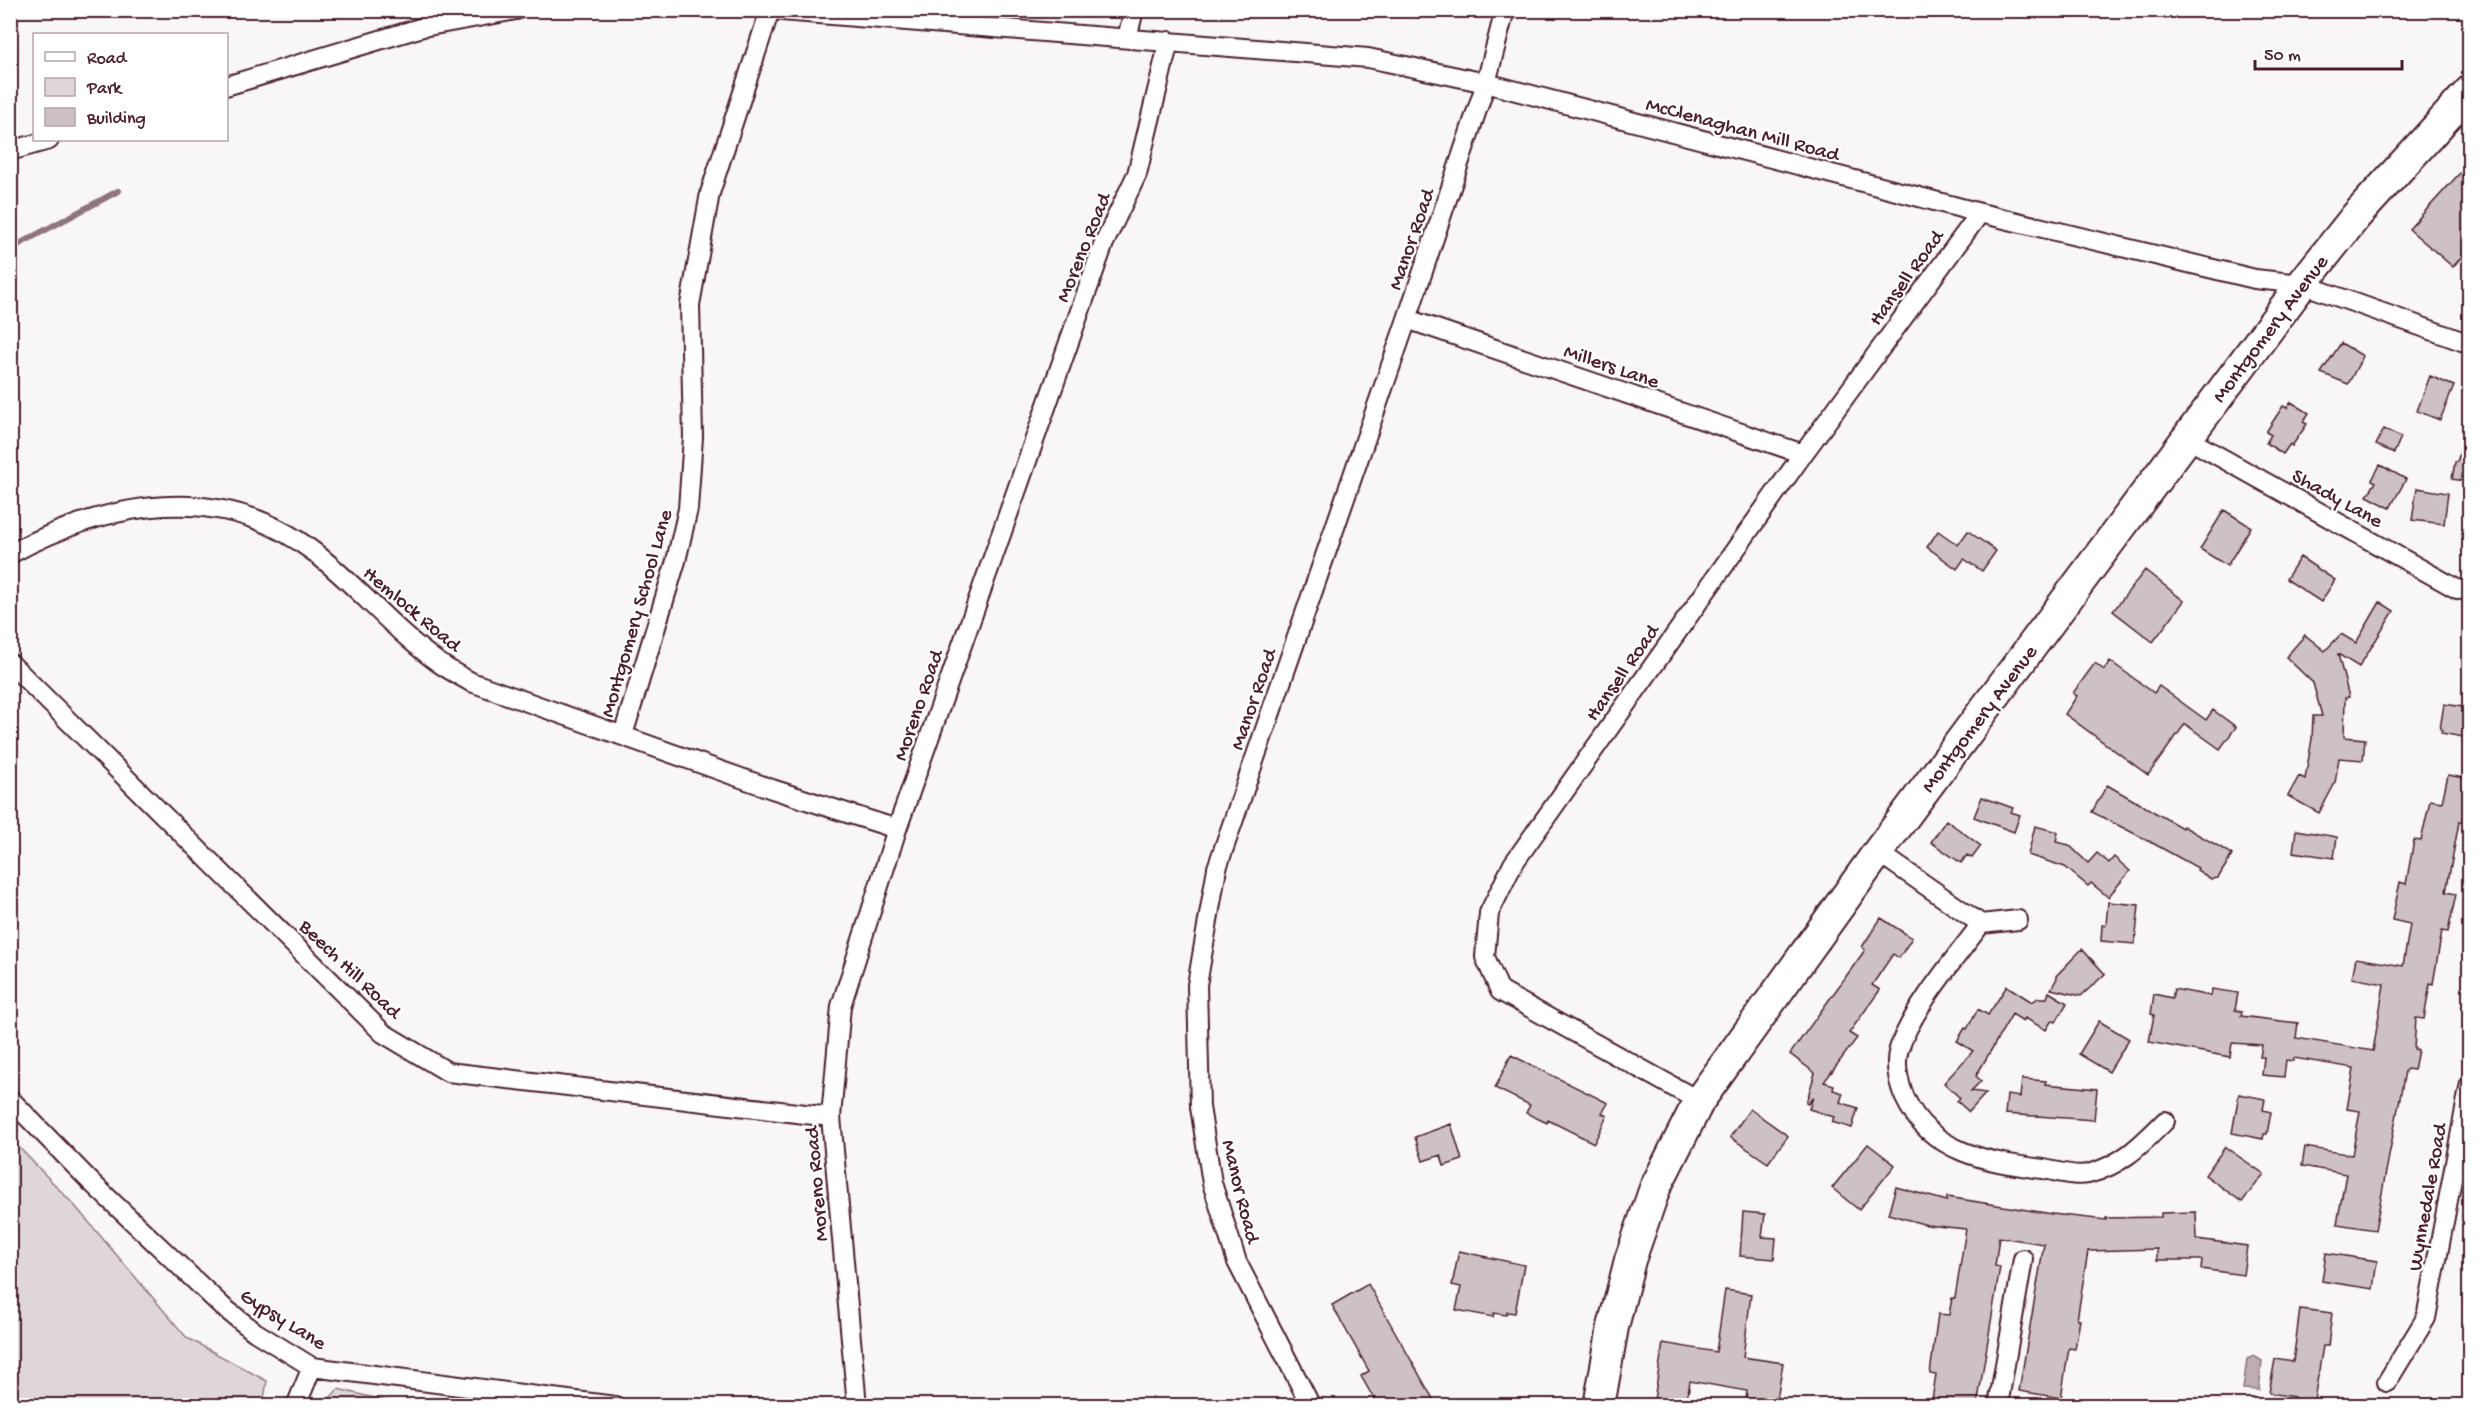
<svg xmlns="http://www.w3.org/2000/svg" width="2480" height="1416" viewBox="0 0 2480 1416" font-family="'Gochi Hand',sans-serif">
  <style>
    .green { fill: #ded6d9; stroke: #947a82; stroke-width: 1.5 }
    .water { fill: #bdadb0; stroke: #8f747b; stroke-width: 1.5 }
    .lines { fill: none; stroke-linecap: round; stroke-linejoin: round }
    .stream { stroke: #8f747b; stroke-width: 6 }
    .building { fill: #cdc1c4; stroke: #4a1f2b; stroke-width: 1.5 }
    .minor-casing { stroke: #4a1f2b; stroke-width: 22 }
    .primary-casing { stroke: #4a1f2b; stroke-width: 34 }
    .minor { stroke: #fff; stroke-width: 18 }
    .primary { stroke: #fff; stroke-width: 30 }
    .labels { text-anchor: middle; stroke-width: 4.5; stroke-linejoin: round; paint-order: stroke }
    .street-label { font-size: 21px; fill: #4a1f2b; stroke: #fff }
  </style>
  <rect width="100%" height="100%" fill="#f8f6f7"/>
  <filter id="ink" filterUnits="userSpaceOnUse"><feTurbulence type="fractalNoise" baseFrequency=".0167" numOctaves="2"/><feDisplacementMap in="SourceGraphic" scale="12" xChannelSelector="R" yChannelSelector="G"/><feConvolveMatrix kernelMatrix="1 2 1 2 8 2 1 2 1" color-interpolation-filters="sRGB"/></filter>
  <g filter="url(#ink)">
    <!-- green -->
    <path class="green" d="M 11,1139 L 75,1206 L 187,1338 L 267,1381 L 263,1405 L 11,1405 Z
      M 338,1389 L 403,1405 L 324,1405 Z"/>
    <!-- water -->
    <path class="water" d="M 2254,1356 L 2262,1361 L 2259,1390 L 2243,1389 L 2247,1359 Z"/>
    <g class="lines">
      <!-- stream -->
      <path class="stream" d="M 10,249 L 118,191"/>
    </g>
    <!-- building -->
    <path class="building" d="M 2469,163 L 2469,248 L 2453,267 L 2409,229 Z
      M 2341,343 L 2363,356 L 2348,384 L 2321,373 Z
      M 2430,376 L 2454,386 L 2440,420 L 2417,411 Z
      M 2291,402 L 2309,413 L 2303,422 L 2307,424 L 2292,446 L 2290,444 L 2283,454 L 2266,443 L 2271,435 L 2266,432 L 2283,406 L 2287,408 Z
      M 2384,429 L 2401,437 L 2394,453 L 2376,445 Z
      M 2466,433 L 2469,434 L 2469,482 L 2452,479 L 2455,462 L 2457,462 Z
      M 2380,465 L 2406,479 L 2390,508 L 2367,496 L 2376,482 L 2372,480 Z
      M 2417,488 L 2448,493 L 2444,524 L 2412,520 Z
      M 2224,510 L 2251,527 L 2227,566 L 2200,549 Z
      M 1938,531 L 1958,545 L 1968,531 L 1996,551 L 1982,571 L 1964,559 L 1957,569 L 1927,547 Z
      M 2300,557 L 2335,580 L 2321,602 L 2286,579 Z
      M 2145,570 L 2184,601 L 2153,642 L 2113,611 Z
      M 2380,602 L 2394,611 L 2359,667 L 2338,654 L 2349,697 L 2345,698 L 2344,737 L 2365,739 L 2363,760 L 2339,758 L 2335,783 L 2319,813 L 2288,796 L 2299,776 L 2305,779 L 2312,739 L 2313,716 L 2322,716 L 2313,683 L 2286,657 L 2305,635 L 2325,651 L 2341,634 L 2356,643 Z
      M 2110,661 L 2154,693 L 2159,686 L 2206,720 L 2213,710 L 2236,727 L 2220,749 L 2185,724 L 2148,775 L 2065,714 L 2077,696 L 2073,693 L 2095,663 L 2104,670 Z
      M 2444,704 L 2469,708 L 2469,738 L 2441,733 L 2442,730 L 2440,729 Z
      M 2448,775 L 2469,779 L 2465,808 L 2462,822 L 2459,822 L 2446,892 L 2456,894 L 2448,932 L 2442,931 L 2433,984 L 2430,983 L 2424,1019 L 2416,1018 L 2414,1049 L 2418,1050 L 2414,1070 L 2407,1069 L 2405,1071 L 2375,1230 L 2337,1224 L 2346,1174 L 2302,1166 L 2305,1147 L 2352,1155 L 2360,1111 L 2347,1109 L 2354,1068 L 2294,1058 L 2293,1061 L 2286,1060 L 2284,1077 L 2262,1075 L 2264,1057 L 2260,1057 L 2262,1045 L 2232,1043 L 2230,1057 L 2149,1042 L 2154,1015 L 2151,1014 L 2154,994 L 2172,998 L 2174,989 L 2211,996 L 2212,989 L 2238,993 L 2235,1010 L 2242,1012 L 2241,1016 L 2298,1023 L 2296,1038 L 2373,1051 L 2384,984 L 2352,978 L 2356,958 L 2403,966 L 2410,924 L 2392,920 L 2400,882 L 2406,884 L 2414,840 L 2421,841 L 2430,800 L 2442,802 Z
      M 2107,785 L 2182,828 L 2183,826 L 2229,852 L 2232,855 L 2218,878 L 2211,879 L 2197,870 L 2198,868 L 2147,840 L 2092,812 Z
      M 1982,797 L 2013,808 L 2011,812 L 2020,815 L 2014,832 L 1974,817 Z
      M 1946,820 L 1981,846 L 1972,858 L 1967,855 L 1961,863 L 1931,842 Z
      M 2035,826 L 2058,832 L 2056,842 L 2069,845 L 2088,863 L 2097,853 L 2109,863 L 2114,857 L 2130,871 L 2108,897 L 2091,883 L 2088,886 L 2065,867 L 2028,855 Z
      M 2296,830 L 2337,837 L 2334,858 L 2293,852 Z
      M 2108,902 L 2139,905 L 2135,944 L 2101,941 L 2102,925 L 2106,925 Z
      M 1881,918 L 1912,938 L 1899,958 L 1893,954 L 1872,985 L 1880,990 L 1849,1033 L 1857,1038 L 1824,1082 L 1834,1085 L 1833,1090 L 1843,1093 L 1840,1102 L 1858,1108 L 1852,1128 L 1832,1122 L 1834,1117 L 1809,1109 L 1813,1097 L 1808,1104 L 1806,1103 L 1815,1073 L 1790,1054 L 1865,950 L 1862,947 Z
      M 2082,949 L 2105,974 L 2081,996 L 2051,989 L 2057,978 L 2056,976 Z
      M 2007,986 L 2032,1002 L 2038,998 L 2047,998 L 2049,992 L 2067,1003 L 2056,1022 L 2052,1020 L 2046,1030 L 2025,1018 L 2023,1021 L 2012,1014 L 1976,1076 L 1981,1081 L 1971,1091 L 1986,1093 L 1969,1112 L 1957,1101 L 1960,1098 L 1944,1083 L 1973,1051 L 1957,1041 L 1965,1028 L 1967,1029 L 1978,1009 L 1988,1015 Z
      M 2099,1021 L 2129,1039 L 2109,1072 L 2079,1054 Z
      M 1511,1055 L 1608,1103 L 1602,1113 L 1607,1116 L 1594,1143 L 1548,1120 L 1547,1123 L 1526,1113 L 1530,1105 L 1495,1088 Z
      M 2022,1079 L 2046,1081 L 2045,1084 L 2097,1089 L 2094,1120 L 2005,1114 L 2007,1095 L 2020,1097 Z
      M 2239,1094 L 2265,1099 L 2263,1110 L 2271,1112 L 2267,1134 L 2264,1134 L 2263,1139 L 2232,1133 Z
      M 1750,1109 L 1788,1136 L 1768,1163 L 1730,1137 Z
      M 1451,1124 L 1462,1160 L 1444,1166 L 1441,1155 L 1423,1161 L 1415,1137 Z
      M 1868,1144 L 1895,1165 L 1859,1210 L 1832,1188 Z
      M 2225,1147 L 2264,1174 L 2242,1202 L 2205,1175 Z
      M 1896,1187 L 1947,1201 L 1947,1197 L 2052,1214 L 2106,1220 L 2106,1218 L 2161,1217 L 2161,1213 L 2196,1212 L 2197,1239 L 2247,1246 L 2243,1275 L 2201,1269 L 2202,1260 L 2157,1260 L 2157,1249 L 2088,1251 L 2077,1320 L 2080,1320 L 2075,1349 L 2069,1348 L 2061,1398 L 2019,1391 L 2044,1244 L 1999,1237 L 1995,1266 L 2000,1267 L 1977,1406 L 1931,1406 L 1936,1375 L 1930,1374 L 1938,1314 L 1949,1315 L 1952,1298 L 1955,1298 L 1966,1229 L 1927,1225 L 1888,1214 Z
      M 1743,1212 L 1765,1214 L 1762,1237 L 1776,1238 L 1774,1259 L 1740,1256 Z
      M 1459,1251 L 1524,1265 L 1515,1313 L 1507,1312 L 1506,1315 L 1494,1313 L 1493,1317 L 1456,1310 L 1461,1287 L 1452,1285 Z
      M 2326,1253 L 2377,1261 L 2373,1289 L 2322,1281 Z
      M 1368,1284 L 1437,1406 L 1393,1406 L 1389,1399 L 1378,1406 L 1361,1376 L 1369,1371 L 1332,1305 Z
      M 1725,1290 L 1751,1294 L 1743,1357 L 1783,1363 L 1776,1406 L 1745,1406 L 1747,1391 L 1690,1381 L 1686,1406 L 1653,1406 L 1663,1343 L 1716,1352 Z
      M 2300,1309 L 2332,1313 L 2328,1346 L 2323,1346 L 2313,1406 L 2293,1406 L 2294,1397 L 2269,1393 L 2275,1359 L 2293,1362 Z"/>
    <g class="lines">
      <!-- minor casing -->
      <g class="minor-casing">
        <path id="minor" d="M 769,10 L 1368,58 L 1486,83 L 1980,213 L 2255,279 L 2302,284 L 2470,344
          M 1127,38 L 1134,10
          M 226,86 L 423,27 L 516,10
          M 10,151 L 49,140
          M 1407,319 L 1803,454
          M 2186,438 L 2457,589 L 2470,592
          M 10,554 C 107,502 220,479 314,552 C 358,586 394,631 439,663 C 449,670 460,676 471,682 L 772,789 L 897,829
          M 10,663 L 383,1033 L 448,1072 L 831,1117
          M 623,735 L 676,561 L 688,509 L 693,437 L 690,305 L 710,193 L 770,10
          M 1878,852 L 1981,924 C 1955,959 1912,1009 1899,1049 C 1894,1064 1899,1085 1905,1098 C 1930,1153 1988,1162 2043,1169 C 2056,1171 2075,1177 2088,1174 C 2121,1166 2142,1144 2165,1121
          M 1981,924 L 2018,920
          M 10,1099 L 91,1182 L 223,1307 L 255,1332 L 312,1367 L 615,1406
          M 1699,1101 L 1500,991 L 1485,957 L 1489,913 L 1513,864 L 1803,454 L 1980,213
          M 2387,1382 L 2426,1318 L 2470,1083
          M 296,1406 L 312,1367
          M 857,1406 L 831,1117 L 841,1006 L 897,829 L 1104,243 L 1137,174 L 1169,41
          M 1311,1406 L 1237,1262 L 1212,1183 L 1200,1107 L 1197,985 L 1217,868 L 1407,319 L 1486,83 L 1505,10
          M 1998,1406 L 2023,1259"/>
      </g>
      <!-- primary casing -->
      <g class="primary-casing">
        <path id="primary" d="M 1599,1406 L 1613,1327 L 1630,1260 L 1655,1188 L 1699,1101 L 1878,852 L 2302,284 L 2356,216 L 2470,91"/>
      </g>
      <!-- minor -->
      <use href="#minor" class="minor"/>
      <!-- primary -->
      <use href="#primary" class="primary"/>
    </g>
  </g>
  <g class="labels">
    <!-- street labels -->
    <g class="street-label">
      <text transform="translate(1743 128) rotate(15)" y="7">McClenaghan Mill Road</text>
      <text transform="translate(1410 239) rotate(-71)" y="7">Manor Road</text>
      <text transform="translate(1082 247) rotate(-68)" y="7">Moreno Road</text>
      <text transform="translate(1905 277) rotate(-54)" y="7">Hansell Road</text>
      <text transform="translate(2269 328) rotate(-53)" y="7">Montgomery Avenue</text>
      <text transform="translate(1612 365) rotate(19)" y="7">Millers Lane</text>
      <text transform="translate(2338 497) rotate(29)" y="7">Shady Lane</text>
      <text transform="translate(413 608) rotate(40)" y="7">Hemlock Road</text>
      <text transform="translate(635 613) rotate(-74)" y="7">Montgomery School Lane</text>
      <text transform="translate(1621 672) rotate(-55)" y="7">Hansell Road</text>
      <text transform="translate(1252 699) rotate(-71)" y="7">Manor Road</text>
      <text transform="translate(917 705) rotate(-71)" y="7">Moreno Road</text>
      <text transform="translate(1978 718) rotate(-53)" y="7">Montgomery Avenue</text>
      <text transform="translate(351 968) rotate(44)" y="7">Beech Hill Road</text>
      <text transform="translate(815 1184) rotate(-95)" y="7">Moreno Road</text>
      <text transform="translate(1242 1191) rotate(76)" y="7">Manor Road</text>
      <text transform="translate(2426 1197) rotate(-80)" y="7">Wynnedale Road</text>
      <text transform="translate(284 1318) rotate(32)" y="7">Gypsy Lane</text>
    </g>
  </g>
  <!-- margin -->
  <rect width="2480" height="1416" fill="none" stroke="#fff" stroke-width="36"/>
  <rect x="18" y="18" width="2444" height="1380" fill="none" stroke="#4a1f2b" stroke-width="2" filter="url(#ink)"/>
  <!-- legend -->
  <rect x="33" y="33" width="195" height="108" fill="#ffffff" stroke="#b7a5aa" stroke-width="1.5"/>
  <rect x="45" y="52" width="30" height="9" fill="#ffffff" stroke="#b7a5aa" stroke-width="1.5"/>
  <text x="87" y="63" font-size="18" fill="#4a1f2b">Road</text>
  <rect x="45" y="78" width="30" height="18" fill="#ded6d9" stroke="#b7a5aa" stroke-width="1.5"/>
  <text x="87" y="93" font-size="18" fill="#4a1f2b">Park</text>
  <rect x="45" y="108" width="30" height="18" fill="#cdc1c4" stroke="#b7a5aa" stroke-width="1.5"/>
  <text x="87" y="123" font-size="18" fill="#4a1f2b">Building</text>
  <!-- scale -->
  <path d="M2255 60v9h147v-9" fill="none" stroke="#4a1f2b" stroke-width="3"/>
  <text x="2264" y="60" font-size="18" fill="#4a1f2b" stroke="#ffffff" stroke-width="4.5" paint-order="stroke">50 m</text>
</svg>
